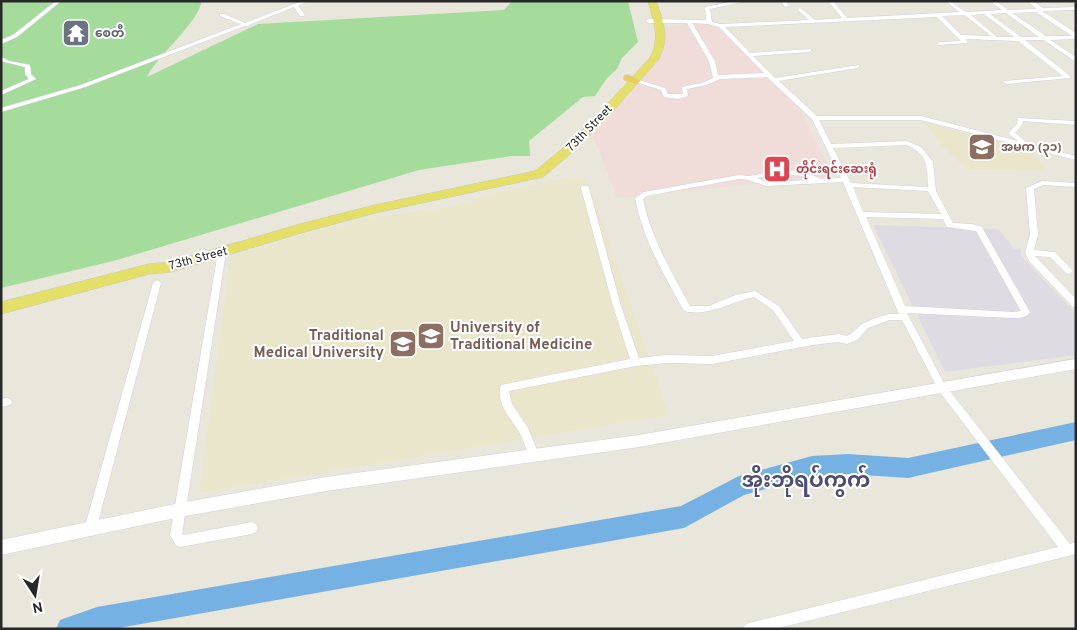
<svg xmlns="http://www.w3.org/2000/svg" width="1077" height="630" viewBox="0 0 1077 630" font-family="Overpass,'Noto Sans Myanmar',sans-serif">
  <style>
    .industrial { fill: #dfdbe2 }
    .education { fill: #eae6cc }
    .medical { fill: #f0dcd9 }
    .green { fill: #a5dc9c }
    .lines { fill: none; stroke-linecap: round; stroke-linejoin: round }
    .river { fill: #76b1e3; fill-rule: evenodd }
    .minor-casing { stroke: #d1d1e0; stroke-width: 1 }
    .tertiary-casing { stroke: #d1d1e0; stroke-width: 1 }
    .primary-casing { stroke: #c7c7c7; stroke-width: 1 }
    .trunk-casing { stroke: #c7c7c7; stroke-width: 1 }
    .minor { fill: #fff; fill-rule: evenodd }
    .tertiary { fill: #fff; fill-rule: evenodd }
    .primary { fill: #e4df66; fill-rule: evenodd }
    .trunk { fill: #eacc63; fill-rule: evenodd }
    .labels { text-anchor: middle; stroke-width: 4; stroke-linejoin: round; paint-order: stroke }
    .far-worship-label { font-size: 12px; font-weight: bold; fill: #5b616d; stroke: #fff; text-anchor: start }
    .far-street-label { font-size: 12px; fill: #282828; stroke: #fff }
    .far-education-label { font-size: 12px; font-weight: bold; fill: #785e54; stroke: #fff; text-anchor: start }
    .far-health-label { font-size: 12px; font-weight: bold; fill: #be3a42; stroke: #fff; text-anchor: start }
    .education-label { font-size: 15px; font-weight: bold; fill: #785e54; stroke: #fff; text-anchor: start }
    .near-quarter-label { font-size: 21px; font-weight: bold; fill: #4d4d75; stroke: #fff }
  </style>
  <rect width="100%" height="100%" fill="#e9e6db"/>
  <!-- industrial -->
  <path class="industrial" d="M 873,225 L 998,229 L 1014,249 L 1021,248 L 1021,256 L 1076,314 L 1076,355 L 945,372 Z"/>
  <!-- education -->
  <path class="education" d="M 924,122 L 1030,150 L 1046,170 L 966,169 L 941,145 Z
    M 586,176 L 669,415 L 199,493 L 231,257 L 308,233 L 378,216 L 453,207 L 499,192 L 545,182 Z"/>
  <!-- medical -->
  <path class="medical" d="M 722,23 L 797,104 L 833,176 L 617,198 L 593,136 L 657,62 L 664,28 L 688,24 Z"/>
  <!-- green -->
  <path class="green" d="M 1,1 L 202,1 C 196,26 159,53 147,77 L 258,24 L 504,10 L 512,1 L 628,1 L 638,42 L 622,58 L 617,69 L 607,78 L 595,96 L 583,97 L 529,141 L 530,156 L 511,156 L 419,170 L 117,260 L 1,288 Z"/>
  <g class="lines">
    <!-- river -->
    <path class="river" d="M 1076,422 L 1076,440 L 908,478 L 848,474 L 812,476 L 744,495 L 684,528 L 113,629 L 56,629 L 60,620 L 97,607 L 681,506 L 739,476 L 812,456 L 848,454 L 908,458 Z"/>
    <!-- minor casing -->
    <g class="minor-casing">
      <path id="minor" d="M 56,1 L 61,1 L 17,37 L 1,44 L 1,40 L 13,35 Z
        M 302,1 L 309,1 L 298,6 L 305,15 L 304,16 L 300,16 L 294,7 L 249,25 L 249,26 L 245,26 L 85,87 L 1,112 L 1,108 L 81,85 L 241,24 L 220,16 L 220,14 L 224,14 L 245,23 Z
        M 736,1 L 747,1 L 710,9 L 712,22 L 721,24 L 809,20 L 798,10 L 798,9 L 800,8 L 815,20 L 842,18 L 828,1 L 833,1 L 847,18 L 959,12 L 946,1 C 955,1 959,11 968,12 L 1002,10 L 990,1 L 996,1 L 1008,10 L 1037,9 L 1027,1 L 1033,1 L 1043,8 L 1076,7 L 1076,10 L 1042,11 L 1076,33 L 1076,39 L 1050,40 L 1076,57 L 1076,62 L 1044,40 L 1025,40 L 1070,76 L 1070,78 L 1006,84 L 1003,82 L 1004,81 L 1063,76 L 1018,41 L 965,39 L 968,42 L 967,43 L 938,45 L 937,44 L 940,42 L 961,41 L 937,17 L 725,27 L 750,53 L 811,49 L 811,51 L 809,52 L 753,56 L 775,78 L 859,65 L 859,67 L 857,68 L 779,81 L 817,116 L 921,116 L 1018,141 L 1008,133 L 1017,124 L 1018,118 L 1076,121 L 1076,125 L 1023,121 L 1022,125 L 1015,133 L 1024,140 L 1025,141 L 1024,143 L 1076,156 L 1076,160 L 921,120 L 819,120 L 831,144 L 907,141 L 921,147 L 933,162 L 936,191 L 953,223 L 972,224 L 982,227 L 983,229 L 1030,312 C 1027,318 1019,318 1013,318 L 907,313 L 945,385 L 1070,544 L 1076,542 L 1076,554 L 775,629 L 743,629 L 745,625 L 749,623 L 1058,547 L 939,391 L 902,320 L 889,320 L 879,324 L 868,328 L 857,340 L 847,344 L 838,342 L 813,345 L 712,364 L 666,363 L 636,366 L 509,391 L 512,404 L 528,428 L 539,455 L 538,458 L 534,460 L 530,458 C 526,450 524,440 519,432 C 511,419 495,402 501,385 L 630,359 L 613,306 L 581,188 L 582,186 L 588,186 L 589,188 L 621,306 L 639,358 L 666,355 L 712,356 L 794,341 L 773,310 L 754,297 C 730,302 709,317 684,311 C 664,275 643,239 635,198 L 644,192 L 739,175 L 749,176 L 785,170 L 805,172 L 821,179 L 841,178 L 812,119 L 767,77 L 720,79 L 706,85 L 687,89 L 688,96 L 678,99 L 664,97 L 661,90 L 633,81 L 636,79 L 665,88 L 668,94 L 683,94 L 682,87 L 702,83 L 713,78 L 709,61 L 687,23 L 649,23 L 646,21 L 649,19 L 706,20 L 705,7 ZM 1036,12 L 1072,36 L 1046,36 L 1012,13 ZM 1006,13 L 1039,37 L 1021,37 L 990,14 ZM 984,14 L 1014,37 L 997,37 L 971,15 ZM 965,15 L 991,36 L 961,35 L 942,16 ZM 692,23 L 708,24 L 719,27 L 764,73 L 718,75 L 715,61 ZM 906,145 C 928,154 927,165 928,187 L 851,183 L 833,148 ZM 785,174 L 802,176 L 811,180 L 767,182 L 757,178 ZM 739,179 L 748,180 L 766,186 L 843,182 L 899,314 L 889,314 L 873,319 L 862,324 L 851,334 L 847,336 L 838,334 L 802,339 L 779,306 L 755,291 L 736,295 L 708,306 L 690,306 C 671,271 651,238 643,199 L 646,196 ZM 853,187 L 928,191 L 941,214 L 863,212 ZM 866,217 L 943,219 L 947,227 L 976,231 L 1021,311 L 1013,312 L 905,306 Z
        M 781,1 L 786,1 L 789,6 L 785,7 Z
        M 1,57 L 9,61 L 30,65 L 31,74 L 36,79 L 1,95 L 1,91 L 29,79 L 25,74 L 25,67 L 1,61 Z
        M 1042,181 L 1076,183 L 1076,187 L 1043,185 L 1034,189 L 1038,235 L 1034,250 L 1055,252 L 1073,271 L 1069,274 L 1066,273 L 1050,257 L 1035,256 L 1076,299 L 1076,308 L 1073,307 L 1030,262 L 1025,253 L 1030,235 L 1026,188 Z
        M 222,249 L 226,252 L 182,534 L 184,535 L 252,522 L 256,524 L 258,528 L 256,532 L 252,534 L 180,547 L 176,545 L 170,535 L 218,252 Z
        M 157,280 L 161,283 L 96,530 L 94,534 L 90,536 L 86,534 L 84,530 L 153,283 Z
        M 7,398 L 10,399 L 12,402 L 10,405 L 1,407 L 1,399 Z"/>
    </g>
    <!-- tertiary casing -->
    <g class="tertiary-casing">
      <path id="tertiary" d="M 1070,1 L 1076,1 L 1076,5 Z
        M 1076,359 L 1076,369 L 639,447 L 326,491 L 180,517 L 1,555 L 1,540 L 180,503 L 326,477 L 639,435 Z"/>
    </g>
    <!-- primary casing -->
    <g class="primary-casing">
      <path id="primary" d="M 648,1 L 656,1 C 664,23 670,39 658,60 L 608,117 L 569,155 L 543,177 L 375,213 L 308,231 L 171,272 L 149,274 L 1,314 L 1,302 L 149,264 L 171,262 L 300,224 L 375,205 L 535,171 L 561,150 L 600,112 L 649,59 C 661,40 654,22 648,1 Z"/>
    </g>
    <!-- trunk casing -->
    <g class="trunk-casing">
      <path id="trunk" d="M 628,75 L 641,81 L 636,84 L 624,80 L 624,76 Z"/>
    </g>
    <!-- minor -->
    <use href="#minor" class="minor"/>
    <!-- tertiary -->
    <use href="#tertiary" class="tertiary"/>
    <!-- primary -->
    <use href="#primary" class="primary"/>
    <!-- trunk -->
    <use href="#trunk" class="trunk"/>
  </g>
  <!-- icons -->
  <defs>
    <g id="temple-square" transform="scale(1.4375)"><rect x="-9" y="-9" width="18" height="18" rx="4" fill="#6b7280" stroke="#fff"/><path d="M0-6L5-2H3V0L6.5 2.5H4V6H1.5V3h-3V6H-4V2.5H-6.5L-3 0V-2H-5Z" fill="#fff"/></g>
    <g id="school-square" transform="scale(1.4375)"><rect x="-9" y="-9" width="18" height="18" rx="4" fill="#8d6e63" stroke="#fff"/><path d="M0-5L7-2L0 1L-7-2ZM-4 1L0 2.5L4 1V4Q0 6-4 4Z" fill="#fff"/></g>
    <g id="hospital-square" transform="scale(1.4375)"><rect x="-9" y="-9" width="18" height="18" rx="4" fill="#e0444e" stroke="#fff"/><path d="M-5-5h3v3.5h4V-5h3V5h-3V1.5h-4V5h-3Z" fill="#fff"/></g>
    <g id="university-square" transform="scale(1.4375)"><rect x="-9" y="-9" width="18" height="18" rx="4" fill="#8d6e63" stroke="#fff"/><path d="M0-5L7-2L0 1L-7-2ZM-4 1L0 2.5L4 1V4Q0 6-4 4Z" fill="#fff"/></g>
  </defs>
  <g fill-rule="evenodd">
    <use href="#temple-square" x="76" y="33"/>
    <use href="#school-square" x="982" y="147"/>
    <use href="#hospital-square" x="777" y="169"/>
    <use href="#university-square" x="431" y="336"/>
    <use href="#university-square" x="403" y="344"/>
  </g>
  <g class="labels">
    <!-- far-worship labels -->
    <g class="far-worship-label">
      <text x="95" y="37">စေတီ</text>
    </g>
    <!-- far-street labels -->
    <g class="far-street-label">
      <text transform="translate(589 128) rotate(-46)" y="4">73th Street</text>
      <text transform="translate(198 258) rotate(-15)" y="4">73th Street</text>
    </g>
    <!-- far-education labels -->
    <g class="far-education-label">
      <text x="1001" y="151">အမက (၃၁)</text>
    </g>
    <!-- far-health labels -->
    <g class="far-health-label">
      <text x="796" y="173">တိုင်းရင်းဆေးရုံ</text>
    </g>
    <!-- education labels -->
    <g class="education-label">
      <text x="450" y="332">University of<tspan x="450" dy="17">Traditional Medicine</tspan></text>
      <text x="384" y="340" text-anchor="end">Traditional<tspan x="384" dy="17">Medical University</tspan></text>
    </g>
    <!-- near-quarter labels -->
    <g class="near-quarter-label">
      <text x="806" y="487">အိုးဘိုရပ်ကွက်</text>
    </g>
  </g>
  <!-- border -->
  <rect width="1077" height="630" fill="none" stroke="#282828" stroke-width="5"/>
  <!-- north arrow -->
  <g transform="translate(35 595) rotate(168)" stroke="#ffffff" stroke-width="4" paint-order="stroke">
  <path d="M0-4L9 19L0 12L-9 19Z" fill="#282828"/>
  <text y="-8" font-size="14" font-weight="bold" text-anchor="middle" fill="#282828">N</text>
  </g>
</svg>
